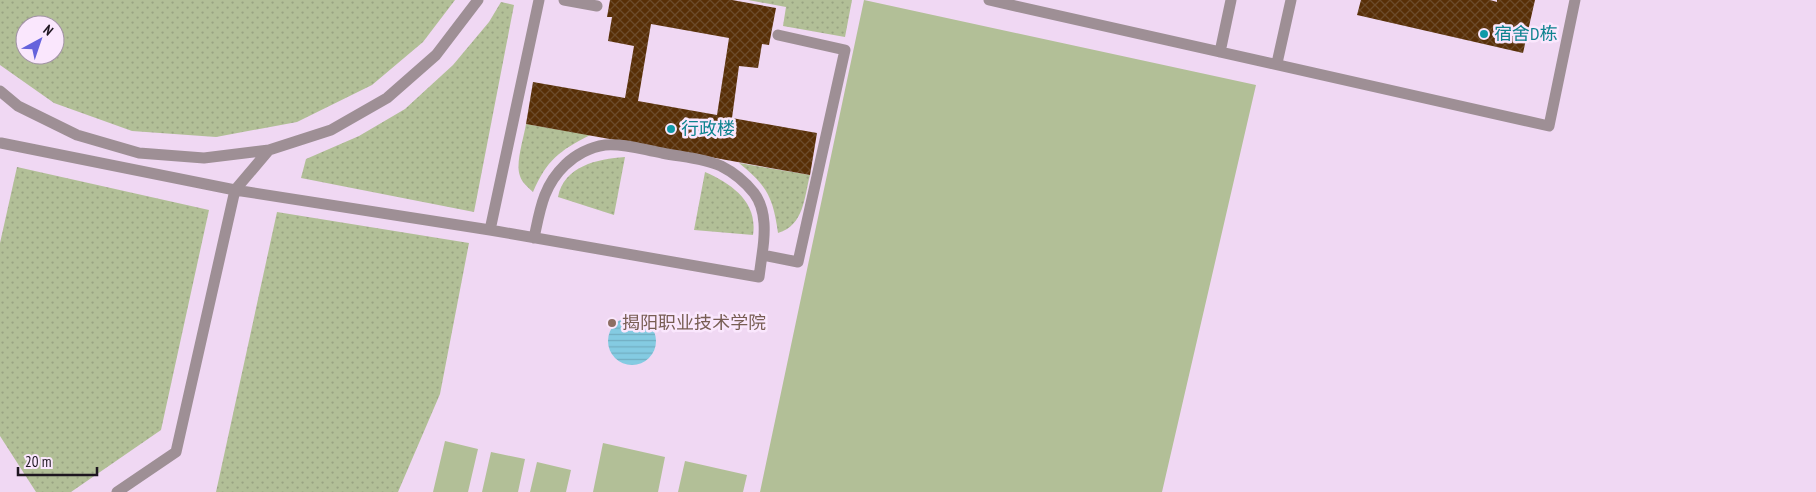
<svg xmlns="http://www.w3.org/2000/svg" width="1816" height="492" viewBox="0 0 1816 492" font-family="'PT Sans Narrow','Noto Sans SC',sans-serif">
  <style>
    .green { fill: url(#green-dots); fill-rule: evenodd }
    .pitch { fill: #b2bf97 }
    .water { fill: url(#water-rules) }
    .building { fill: url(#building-cross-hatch); fill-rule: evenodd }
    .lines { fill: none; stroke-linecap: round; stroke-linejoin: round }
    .service { stroke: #9e8f95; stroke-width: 11 }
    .culture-dot { fill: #0f9aa8; stroke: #fae7fd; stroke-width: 2 }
    .education-dot { fill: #8d6e63; stroke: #fae7fd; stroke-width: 2 }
    .labels { text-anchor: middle; stroke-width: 5; stroke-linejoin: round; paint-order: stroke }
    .culture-label { font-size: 18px; fill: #0d838f; stroke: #fae7fd; text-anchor: start }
    .education-label { font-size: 18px; fill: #785e54; stroke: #fae7fd; text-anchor: start }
  </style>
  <defs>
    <pattern id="green-dots" width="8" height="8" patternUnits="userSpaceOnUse" patternTransform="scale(1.25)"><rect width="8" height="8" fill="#b2bf97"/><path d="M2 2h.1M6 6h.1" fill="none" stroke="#99a382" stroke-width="1.8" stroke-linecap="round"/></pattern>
    <pattern id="water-rules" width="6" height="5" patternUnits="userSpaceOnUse" patternTransform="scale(1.25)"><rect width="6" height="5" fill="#84cbe2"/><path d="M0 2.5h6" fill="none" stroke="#72aec2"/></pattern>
    <pattern id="building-cross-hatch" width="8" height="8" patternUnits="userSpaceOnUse" patternTransform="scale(1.25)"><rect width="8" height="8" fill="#582f07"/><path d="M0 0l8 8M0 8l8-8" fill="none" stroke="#6c4b2b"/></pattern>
  </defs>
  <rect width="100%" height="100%" fill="#f0d8f3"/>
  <!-- green -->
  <path class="green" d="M 0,0 L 455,0 L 423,42 L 372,85 L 297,122 L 216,137 L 132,131 L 54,103 L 0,65 ZM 25,25 L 55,25 L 55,55 L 25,55 Z
    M 748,0 L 852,0 L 845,37 L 783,26 L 786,7 Z
    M 501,2 L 514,5 L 474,212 L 301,178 L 306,159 L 359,136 L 405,109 L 453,65 L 489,22 Z
    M 526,124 L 590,135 C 559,151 547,160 533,192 C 528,187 522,183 520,176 C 515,164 524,137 526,124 Z
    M 625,157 L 614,215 L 558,197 C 564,166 597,159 625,157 Z
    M 739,163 L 810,175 C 804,198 804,225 778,233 C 773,197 767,186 739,163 Z
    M 17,167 L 209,210 L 161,430 L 71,492 L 36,492 L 0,436 L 0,243 Z
    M 705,172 C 732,184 758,202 753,235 L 694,230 Z
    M 277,212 L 469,243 L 440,394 L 398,492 L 216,492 Z"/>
  <!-- pitch -->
  <path class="pitch" d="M 864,0 L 1256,85 L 1162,492 L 760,492 Z
    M 445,441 L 478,449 L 468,492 L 433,492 Z
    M 603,443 L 665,457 L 658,492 L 593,492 Z
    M 491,452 L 525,459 L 518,492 L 482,492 Z
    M 685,461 L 747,475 L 743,492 L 678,492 Z
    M 537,462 L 571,470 L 566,492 L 530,492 Z"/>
  <!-- water -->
  <path class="water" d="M608 341a24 24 0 1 1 48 0a24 24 0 1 1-48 0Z"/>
  <!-- building -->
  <path class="building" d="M 610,0 L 732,0 L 776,8 L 769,45 L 762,44 L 758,68 L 739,66 L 732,118 L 817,133 L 810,175 L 526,124 L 533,82 L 625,98 L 634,46 L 608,41 L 612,17 L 607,17 ZM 651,24 L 729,38 L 717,115 L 638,101 Z
    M 1361,0 L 1490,0 L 1497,2 L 1497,0 L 1535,0 L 1523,53 L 1357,15 Z"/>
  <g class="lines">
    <!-- service -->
    <path class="service" d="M 564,0 L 597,6
      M 989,0 C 1176,42 1363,83 1549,126 L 1575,0
      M 1220,52 L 1231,0
      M 1277,63 L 1291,0
      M 0,91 L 18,106 L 77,135 L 139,153 L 204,158 L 269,150 L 331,130 L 387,98 L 436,55 L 478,0
      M 1,143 L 235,190 L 490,230 L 759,277 L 762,255 L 798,262 L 845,50 L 778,35
      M 490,230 L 539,0
      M 534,238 C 540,210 543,186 565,165 C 575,155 590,147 605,145 C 624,143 644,150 662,153 C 681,157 703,158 721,166 C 733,172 746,183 754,193 C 767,210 765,235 762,255
      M 117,492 L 176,452 L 235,190 L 269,150"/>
  </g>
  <!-- markers -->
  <g class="culture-dot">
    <circle cx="1484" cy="34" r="5"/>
    <circle cx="671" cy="129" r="5"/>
  </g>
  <circle class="education-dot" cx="612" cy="323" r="5"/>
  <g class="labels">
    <!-- culture labels -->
    <g class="culture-label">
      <text x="1494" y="40">宿舍D栋</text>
      <text x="681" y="135">行政楼</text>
    </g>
    <!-- education labels -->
    <g class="education-label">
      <text x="622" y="329">揭阳职业技术学院</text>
    </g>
  </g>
  <!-- north arrow -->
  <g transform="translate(40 40) rotate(40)"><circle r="24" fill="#fae7fd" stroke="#a293a5"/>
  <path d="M0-4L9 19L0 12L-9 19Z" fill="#6563dc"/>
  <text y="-8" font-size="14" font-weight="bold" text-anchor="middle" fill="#1e1620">N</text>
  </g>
  <!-- scale -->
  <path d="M18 467v8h79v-8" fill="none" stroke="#1e1620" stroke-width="2.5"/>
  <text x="25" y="467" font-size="15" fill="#1e1620" stroke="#fae7fd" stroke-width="4" paint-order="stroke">20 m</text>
</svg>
